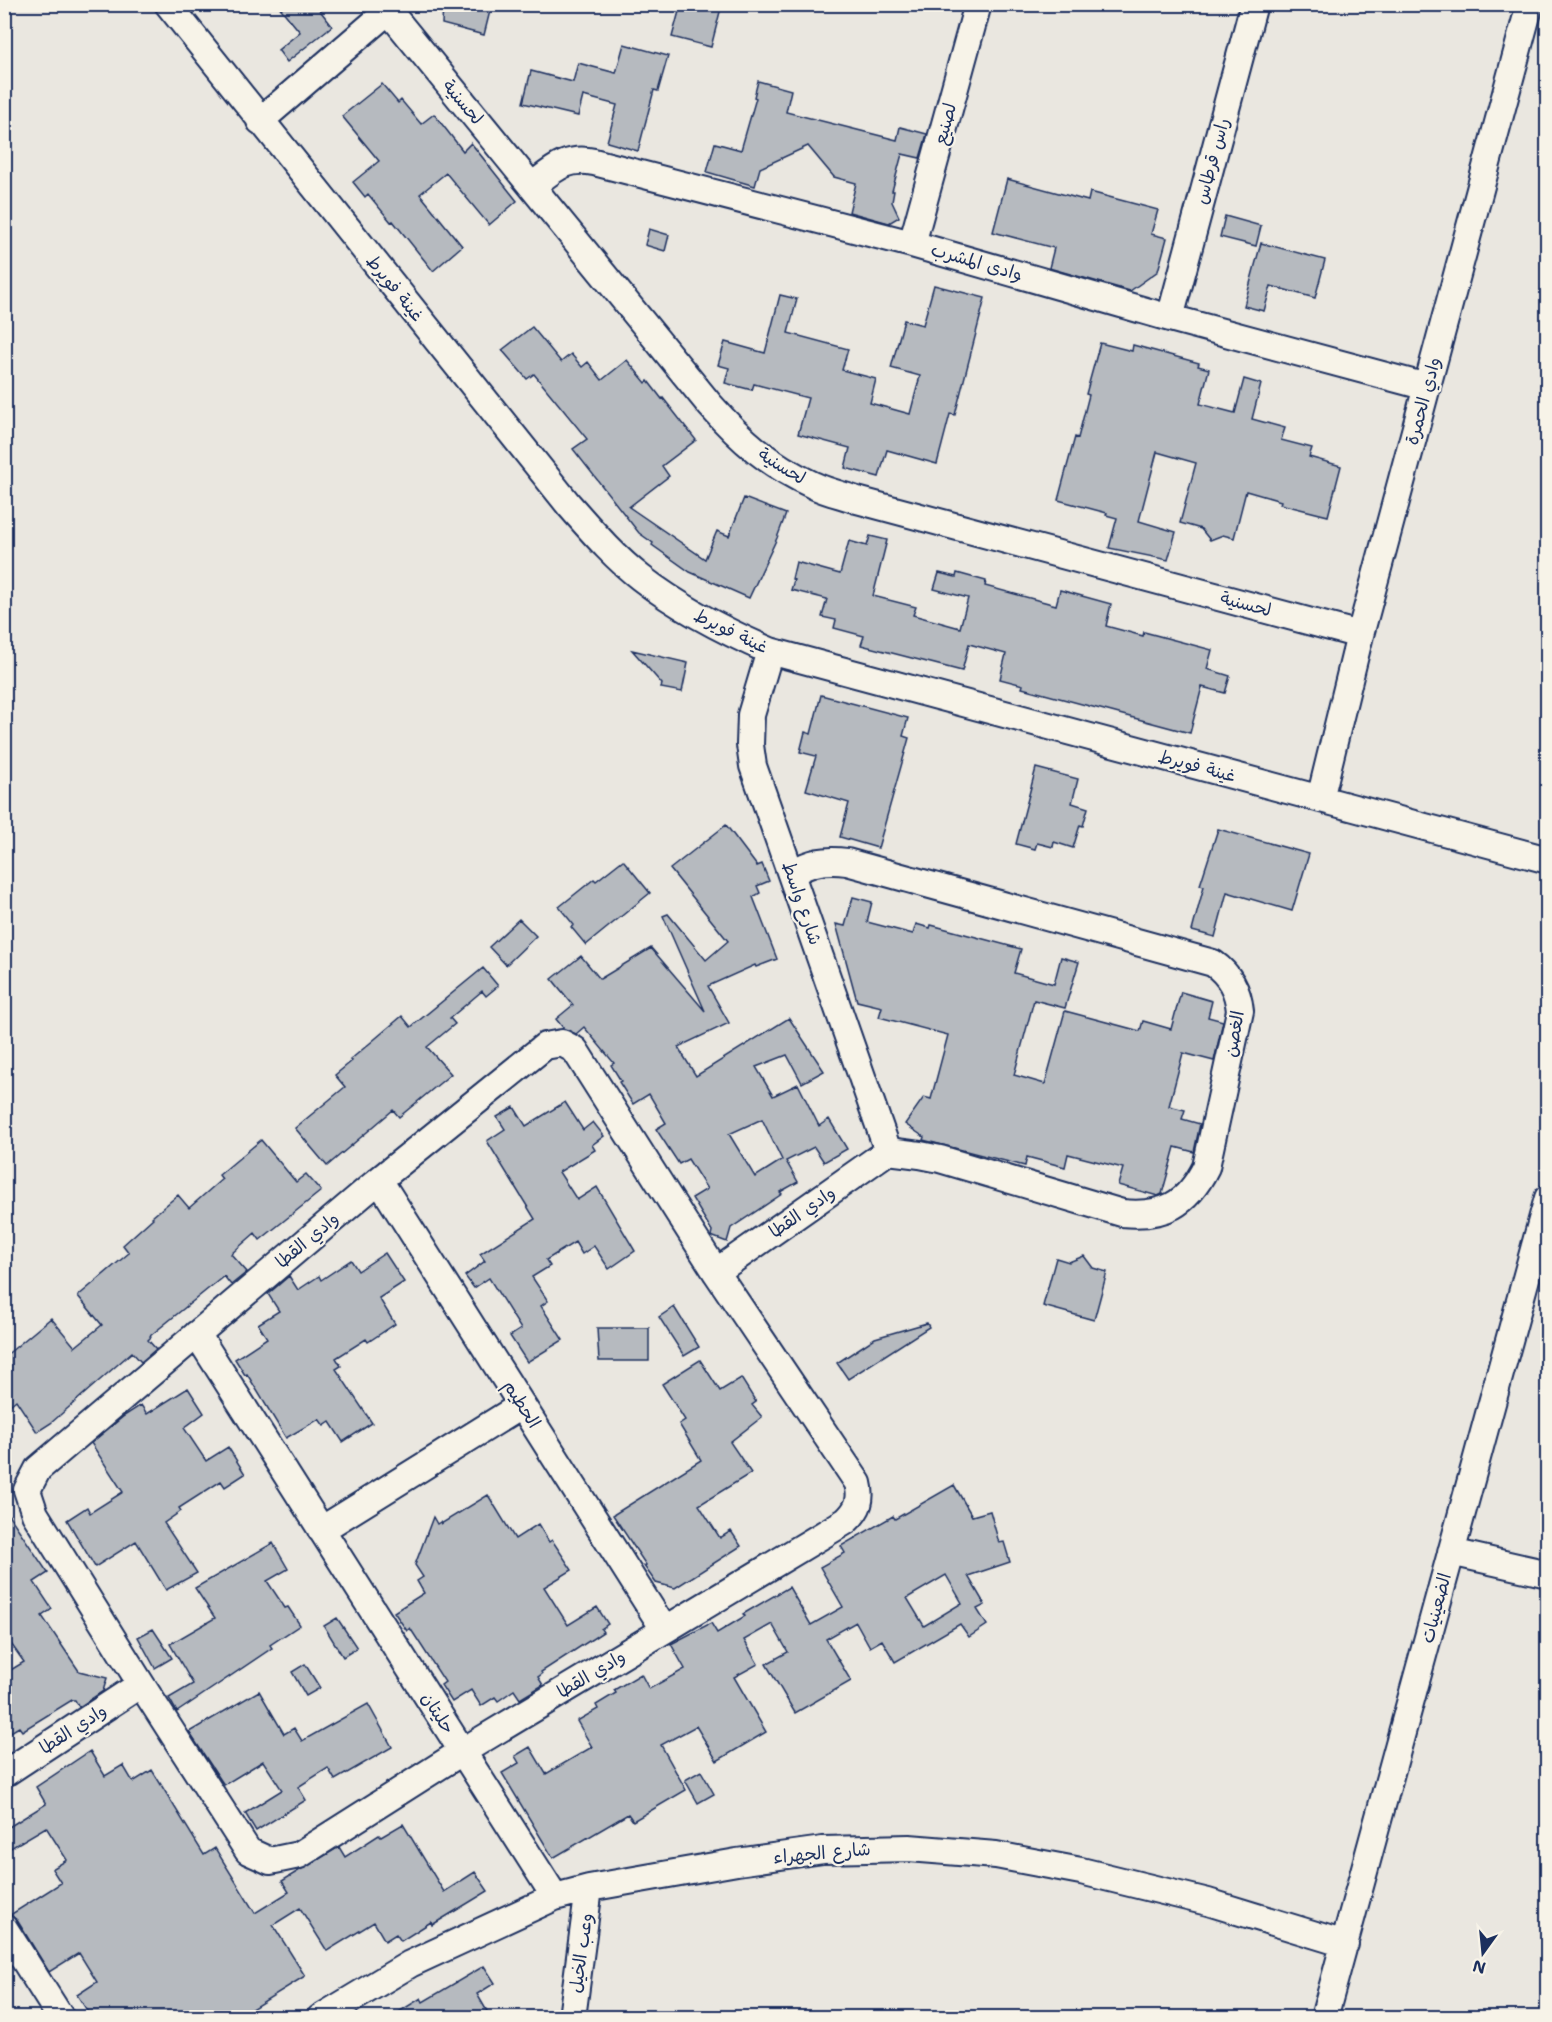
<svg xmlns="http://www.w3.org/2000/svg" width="1552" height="2022" viewBox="0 0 1552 2022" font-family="'Shantell Sans','Playpen Sans Arabic',sans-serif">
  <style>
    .building { fill: #b6babf; stroke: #1b2f5e; stroke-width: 1.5; fill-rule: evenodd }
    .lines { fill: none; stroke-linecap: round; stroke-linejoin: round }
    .minor-casing { stroke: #1b2f5e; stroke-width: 30 }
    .minor { stroke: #f7f3e8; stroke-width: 26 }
    .labels { text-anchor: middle; stroke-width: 4.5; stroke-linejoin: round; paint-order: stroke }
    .street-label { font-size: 18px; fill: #1b2f5e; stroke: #f7f3e8 }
  </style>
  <rect width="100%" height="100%" fill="#eae7e0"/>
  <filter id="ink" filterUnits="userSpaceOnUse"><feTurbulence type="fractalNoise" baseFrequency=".0167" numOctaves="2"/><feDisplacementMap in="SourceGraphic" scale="12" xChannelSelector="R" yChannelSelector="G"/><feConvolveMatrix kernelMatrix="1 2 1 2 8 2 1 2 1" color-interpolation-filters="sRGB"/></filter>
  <g filter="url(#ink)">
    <!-- building -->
    <path class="building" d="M 277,4 L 315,4 L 332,26 L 287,62 L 278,50 L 300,32 Z
      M 443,4 L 465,4 L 490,11 L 484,35 L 442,24 Z
      M 681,4 L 722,4 L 711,47 L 672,37 Z
      M 624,44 L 668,56 L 658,91 L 654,90 L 638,151 L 607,142 L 617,105 L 583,96 L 578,116 L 523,103 L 531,71 L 573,82 L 578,63 L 616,73 Z
      M 758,81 L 791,90 L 786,112 L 897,140 L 900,127 L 927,134 L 920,158 L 902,154 L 892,191 L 894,191 L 892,202 L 899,217 L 889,223 L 849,212 L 856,183 L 834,177 L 808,146 L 760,168 L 755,186 L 707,172 L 715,143 L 741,150 L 756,98 L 754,97 Z
      M 382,84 L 398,103 L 401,100 L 421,124 L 434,114 L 463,151 L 471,143 L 517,201 L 489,225 L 446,173 L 420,194 L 462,246 L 433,271 L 393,221 L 391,222 L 368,194 L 365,197 L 353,182 L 379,161 L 342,116 Z
      M 1007,179 L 1088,201 L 1090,192 L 1158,210 L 1151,234 L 1167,238 L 1158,271 L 1130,291 L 1049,268 L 1054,248 L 993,232 Z
      M 1225,216 L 1261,226 L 1256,246 L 1220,237 Z
      M 649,229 L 669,235 L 665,251 L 645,245 Z
      M 1261,243 L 1325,260 L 1315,298 L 1271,286 L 1264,311 L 1244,306 Z
      M 934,285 L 985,298 L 955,415 L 950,414 L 937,464 L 887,450 L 879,477 L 845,468 L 850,448 L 798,434 L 808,398 L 754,384 L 752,390 L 725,383 L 729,368 L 718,365 L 725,342 L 765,353 L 780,295 L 797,299 L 788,333 L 848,349 L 842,370 L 876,379 L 870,403 L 910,414 L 920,376 L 891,368 L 904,320 L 923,325 Z
      M 532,327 L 561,362 L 571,354 L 582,367 L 588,362 L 602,380 L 627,360 L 646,383 L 648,381 L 662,399 L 663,398 L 696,440 L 662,466 L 669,476 L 629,507 L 705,559 L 717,531 L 729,536 L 744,498 L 786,514 L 777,538 L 749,598 L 690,572 L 652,545 L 653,543 L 639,533 L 573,449 L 587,439 L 534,374 L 527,379 L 502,350 Z
      M 1100,343 L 1132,351 L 1133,345 L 1199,363 L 1198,366 L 1209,369 L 1200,404 L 1235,413 L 1244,379 L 1261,384 L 1252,419 L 1285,428 L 1281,440 L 1312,448 L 1309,457 L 1341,466 L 1328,516 L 1280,504 L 1281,501 L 1246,491 L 1234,538 L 1223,535 L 1210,540 L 1201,529 L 1180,523 L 1196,463 L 1157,452 L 1139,521 L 1176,532 L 1168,560 L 1109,548 L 1117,518 L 1106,515 L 1107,513 L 1058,500 L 1075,437 L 1078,438 L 1089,395 L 1086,394 Z
      M 870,536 L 887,540 L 873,596 L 916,607 L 913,615 L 960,628 L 968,598 L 934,589 L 939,573 L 956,577 L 957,573 L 986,581 L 985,586 L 1056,605 L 1060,590 L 1111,604 L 1106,626 L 1143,636 L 1144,632 L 1212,650 L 1207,669 L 1230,676 L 1225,693 L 1202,687 L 1190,733 L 1022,688 L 1023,685 L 1000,679 L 1006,654 L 969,644 L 962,671 L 861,645 L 864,636 L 834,628 L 836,620 L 822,617 L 827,599 L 791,590 L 794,580 L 792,579 L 796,562 L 840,574 L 849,541 L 867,546 Z
      M 632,650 L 688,663 L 682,692 L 661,688 L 662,684 Z
      M 821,695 L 908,718 L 903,736 L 909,738 L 878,848 L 840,837 L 849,803 L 806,790 L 816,756 L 800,752 L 805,732 L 811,734 Z
      M 1036,768 L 1078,779 L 1072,803 L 1088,808 L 1083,826 L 1080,825 L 1073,848 L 1054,842 L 1053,847 L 1037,843 L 1035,849 L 1016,844 Z
      M 726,825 L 757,866 L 762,864 L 769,881 L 757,886 L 760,893 L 753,897 L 777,959 L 756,967 L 755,965 L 708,986 L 729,1023 L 678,1047 L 696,1076 L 789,1018 L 824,1071 L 802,1083 L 787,1055 L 756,1067 L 773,1096 L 798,1084 L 819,1126 L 829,1119 L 847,1149 L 824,1162 L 814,1147 L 786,1161 L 798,1182 L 780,1192 L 782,1194 L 731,1228 L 727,1242 L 711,1236 L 712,1231 L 692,1198 L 707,1189 L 688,1159 L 679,1164 L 656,1129 L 666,1123 L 649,1094 L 633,1104 L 619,1082 L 621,1081 L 611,1065 L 614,1063 L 584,1027 L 576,1034 L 564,1029 L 556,1019 L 573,1005 L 552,979 L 581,956 L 600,979 L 651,948 L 705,1011 L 663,916 L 668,914 L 706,960 L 728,941 L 670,869 ZM 762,1119 L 782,1160 L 755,1177 L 729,1134 Z
      M 1218,829 L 1309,854 L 1292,911 L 1227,892 L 1215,937 L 1192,931 L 1204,886 L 1200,885 Z
      M 623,860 L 650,893 L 586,945 L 571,927 L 574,925 L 559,907 L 594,879 L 596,881 Z
      M 853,897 L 872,902 L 867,922 L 913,934 L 916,924 L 930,928 L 931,925 L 1021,949 L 1014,973 L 1054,984 L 1061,957 L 1079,962 L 1065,1008 L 1034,1000 L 1014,1075 L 1045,1084 L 1065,1011 L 1140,1031 L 1143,1021 L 1171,1029 L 1181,992 L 1212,1001 L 1208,1017 L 1223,1021 L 1214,1061 L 1183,1053 L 1169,1106 L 1185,1110 L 1182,1119 L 1200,1124 L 1194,1152 L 1175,1147 L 1162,1194 L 1158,1196 L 1118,1185 L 1123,1168 L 1068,1154 L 1065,1167 L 1027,1157 L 1025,1166 L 923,1140 L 924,1137 L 905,1124 L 924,1097 L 931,1099 L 948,1035 L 879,1017 L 882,1007 L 857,1001 L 836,924 L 845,926 Z
      M 519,919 L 536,936 L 506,965 L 489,947 Z
      M 483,968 L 498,986 L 486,996 L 482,991 L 450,1018 L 455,1024 L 427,1047 L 451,1074 L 399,1117 L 393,1110 L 327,1166 L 295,1128 L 345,1087 L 335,1075 L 352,1061 L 350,1060 L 402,1016 L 411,1027 Z
      M 565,1102 L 583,1130 L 593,1122 L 604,1136 L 592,1145 L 595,1150 L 559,1172 L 577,1200 L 597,1187 L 635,1251 L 609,1269 L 594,1246 L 582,1254 L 575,1242 L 546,1260 L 550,1266 L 532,1277 L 548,1301 L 541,1306 L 563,1340 L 527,1362 L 510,1336 L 521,1329 L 489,1278 L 474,1288 L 465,1276 L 485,1261 L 480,1254 L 535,1219 L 487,1141 L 505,1129 L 497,1117 L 514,1107 L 526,1126 Z
      M 261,1140 L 296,1182 L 306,1174 L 321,1191 L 260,1240 L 255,1233 L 231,1254 L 247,1272 L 231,1285 L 224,1276 L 150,1336 L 151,1337 L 148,1340 L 156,1349 L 141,1362 L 132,1352 L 51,1423 L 37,1432 L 16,1400 L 4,1410 L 4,1357 L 51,1318 L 75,1347 L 102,1325 L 78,1296 L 129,1253 L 123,1245 L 153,1218 L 152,1217 L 178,1195 L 189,1208 L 222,1179 L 219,1175 Z
      M 385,1253 L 404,1282 L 379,1298 L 395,1324 L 368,1342 L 366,1339 L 336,1358 L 341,1366 L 336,1369 L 372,1423 L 343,1442 L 330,1422 L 324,1426 L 319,1419 L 286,1438 L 247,1374 L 245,1375 L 235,1359 L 267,1338 L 258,1324 L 279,1311 L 268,1294 L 289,1276 L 298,1290 L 319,1276 L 321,1280 L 351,1260 L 358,1271 Z
      M 1084,1256 L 1093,1268 L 1107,1272 L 1094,1320 L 1043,1306 L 1056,1258 L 1069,1262 Z
      M 674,1307 L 699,1347 L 684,1356 L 659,1317 Z
      M 927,1323 L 929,1327 L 848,1379 L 837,1363 L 875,1338 Z
      M 597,1328 L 649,1328 L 649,1361 L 599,1361 Z
      M 700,1360 L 720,1391 L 741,1378 L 756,1402 L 752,1405 L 762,1417 L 730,1442 L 751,1473 L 699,1505 L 720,1538 L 731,1531 L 741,1546 L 675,1588 L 656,1583 L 644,1566 L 646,1565 L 613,1515 L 701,1460 L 679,1424 L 685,1420 L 662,1384 Z
      M 188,1388 L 204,1413 L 184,1428 L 206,1461 L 228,1447 L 245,1474 L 225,1487 L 221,1481 L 179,1508 L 181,1511 L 164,1523 L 197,1573 L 166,1590 L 136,1541 L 95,1567 L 67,1520 L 87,1507 L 90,1513 L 123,1492 L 91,1443 L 124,1416 L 141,1405 L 147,1414 Z
      M 954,1485 L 972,1516 L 990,1511 L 999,1543 L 1004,1542 L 1010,1562 L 968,1576 L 985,1605 L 977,1609 L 987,1625 L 969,1637 L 960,1624 L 895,1662 L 882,1640 L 870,1647 L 856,1622 L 826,1639 L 851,1681 L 795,1713 L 766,1664 L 788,1652 L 772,1624 L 744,1640 L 758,1664 L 734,1677 L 766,1732 L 717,1761 L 696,1726 L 661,1745 L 686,1790 L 633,1821 L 628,1814 L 553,1858 L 502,1773 L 519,1763 L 515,1756 L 530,1747 L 546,1774 L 592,1747 L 577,1721 L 598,1709 L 596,1705 L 616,1693 L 614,1690 L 641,1674 L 649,1689 L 685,1669 L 671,1644 L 711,1623 L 717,1633 L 745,1616 L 743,1614 L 789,1587 L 811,1625 L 843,1607 L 820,1567 L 845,1553 L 841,1546 L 893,1516 L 895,1519 ZM 946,1575 L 962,1603 L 924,1626 L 907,1598 Z
      M 488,1495 L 515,1539 L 538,1524 L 549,1542 L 552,1540 L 572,1570 L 544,1587 L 568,1625 L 597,1607 L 608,1624 L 601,1629 L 603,1632 L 541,1672 L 542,1674 L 538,1677 L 543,1685 L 520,1699 L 514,1690 L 498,1701 L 495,1697 L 481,1706 L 471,1690 L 452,1702 L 441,1685 L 445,1682 L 410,1628 L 407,1631 L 394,1612 L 424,1593 L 417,1581 L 423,1577 L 415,1565 L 433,1517 L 437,1524 L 440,1522 L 441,1524 Z
      M 4,1508 L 48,1573 L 34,1582 L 52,1609 L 42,1616 L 79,1671 L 107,1678 L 103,1691 L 79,1707 L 75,1700 L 72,1700 L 22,1731 L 19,1727 L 4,1736 L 4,1674 L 24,1662 L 4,1634 Z
      M 273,1543 L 288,1569 L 267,1581 L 285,1608 L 288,1607 L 300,1625 L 270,1645 L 272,1648 L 177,1712 L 169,1698 L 193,1684 L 170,1644 L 215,1618 L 195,1588 Z
      M 337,1618 L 357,1648 L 343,1657 L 324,1626 Z
      M 153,1629 L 172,1658 L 155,1668 L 138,1637 Z
      M 305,1664 L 320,1688 L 306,1696 L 292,1672 Z
      M 259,1691 L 284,1734 L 294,1728 L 302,1741 L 368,1704 L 392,1747 L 335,1780 L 328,1768 L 298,1787 L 306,1800 L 256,1831 L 245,1813 L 282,1790 L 263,1761 L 224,1785 L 189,1732 Z
      M 90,1751 L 105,1776 L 123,1765 L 133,1782 L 152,1770 L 204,1855 L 215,1848 L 255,1913 L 289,1892 L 282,1881 L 300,1870 L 339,1847 L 345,1857 L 379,1835 L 381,1837 L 403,1824 L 444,1892 L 475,1872 L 488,1891 L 432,1925 L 431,1922 L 401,1941 L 396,1934 L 385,1941 L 374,1922 L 327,1951 L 300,1908 L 273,1925 L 305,1976 L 237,2018 L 92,2018 L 77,1995 L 97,1982 L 79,1953 L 49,1972 L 17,1920 L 10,1915 L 61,1883 L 52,1869 L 67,1860 L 46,1827 L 4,1852 L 4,1830 L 46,1804 L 36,1787 Z
      M 701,1771 L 714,1794 L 698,1803 L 685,1780 Z
      M 484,1966 L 495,1983 L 477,1994 L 491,2018 L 389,2018 L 421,1998 L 423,2002 Z"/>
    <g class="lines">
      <!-- minor casing -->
      <g class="minor-casing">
        <path id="minor" d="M 168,4 L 569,505 C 592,531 614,557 641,578 C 681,609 724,631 770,651 L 1548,860
          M 383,4 L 710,405 C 742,441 768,464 813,485 C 827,492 843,495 857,500 L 1360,635
          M 260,121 L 388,11
          M 532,186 C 553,170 566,156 594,162 L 912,244 L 1170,318 L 1427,387
          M 912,244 L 978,4
          M 1170,318 L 1254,4
          M 770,651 L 751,715 L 750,745 L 753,766 L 888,1151
          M 1320,799 L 1360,635 L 1530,4
          M 792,873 C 811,862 825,859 847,862 L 1213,963 C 1230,975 1238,990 1240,1011 L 1206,1167 C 1187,1205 1164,1217 1122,1213 L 940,1159 L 920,1155 L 888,1151
          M 562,1043 L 575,1050 L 716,1272 L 858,1483 C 862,1499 859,1509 846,1521 L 463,1751 L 299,1855 L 270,1861 L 248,1851 L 141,1684 L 35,1514 L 27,1490 L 38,1469 L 379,1180 L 545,1046 Z
          M 379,1180 L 664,1629
          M 716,1272 L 888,1151
          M 197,1334 L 555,1897
          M 321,1530 L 522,1405
          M 1451,1552 L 1548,1574
          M 4,1774 L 141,1684
          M 4,1928 L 61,2018
          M 320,2018 L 410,1964 L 555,1897 L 589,1888 L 737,1862 L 823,1850 L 909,1848 L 996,1855 L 1081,1871 L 1208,1902 L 1345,1944
          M 572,2018 L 589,1888
          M 1324,2018 L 1548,1198"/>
      </g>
      <!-- minor -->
      <use href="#minor" class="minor"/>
    </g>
  </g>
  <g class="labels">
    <!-- street labels -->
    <g class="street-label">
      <text transform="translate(463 102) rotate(50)" y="6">لحسنية</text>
      <text transform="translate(945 124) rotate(-75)" y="6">لصنيع</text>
      <text transform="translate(1212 161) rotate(-75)" y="6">راس قرطاس</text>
      <text transform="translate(977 262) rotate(16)" y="6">وادى المشرب</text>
      <text transform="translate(395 288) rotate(51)" y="6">غينة فويرط</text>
      <text transform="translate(1423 401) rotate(-75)" y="6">وادي الحمرة</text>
      <text transform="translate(782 466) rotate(32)" y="6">لحسنية</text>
      <text transform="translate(1246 604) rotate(15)" y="6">لحسنية</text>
      <text transform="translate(731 631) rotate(26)" y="6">غينة فويرط</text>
      <text transform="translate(1197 766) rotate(15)" y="6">غينة فويرط</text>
      <text transform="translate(802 903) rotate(71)" y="6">شارع واسط</text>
      <text transform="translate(1234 1034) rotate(-80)" y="6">الغصن</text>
      <text transform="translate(802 1212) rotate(-35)" y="6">وادي القطا</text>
      <text transform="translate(307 1240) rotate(-40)" y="6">وادي القطا</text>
      <text transform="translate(522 1404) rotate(58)" y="6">الحطيم</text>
      <text transform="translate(1436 1608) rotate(-75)" y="6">الضعينيات</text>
      <text transform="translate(591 1674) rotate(-31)" y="6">وادي القطا</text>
      <text transform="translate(438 1713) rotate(57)" y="6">حليتان</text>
      <text transform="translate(73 1729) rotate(-33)" y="6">وادي القطا</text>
      <text transform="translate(822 1853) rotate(-5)" y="6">شارع الجهراء</text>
      <text transform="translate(581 1953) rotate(-82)" y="6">وعب الخيل</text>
    </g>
  </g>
  <!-- margin -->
  <rect width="1552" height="2022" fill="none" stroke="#f7f3e8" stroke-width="24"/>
  <rect x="12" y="12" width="1528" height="1998" fill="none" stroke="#1b2f5e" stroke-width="2" filter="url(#ink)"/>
  <!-- north arrow -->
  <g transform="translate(1483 1953) rotate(195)" stroke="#f7f3e8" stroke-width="4.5" paint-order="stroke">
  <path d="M0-4.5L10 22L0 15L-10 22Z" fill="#1b2f5e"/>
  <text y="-9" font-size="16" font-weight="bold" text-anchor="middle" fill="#1b2f5e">N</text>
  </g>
</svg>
